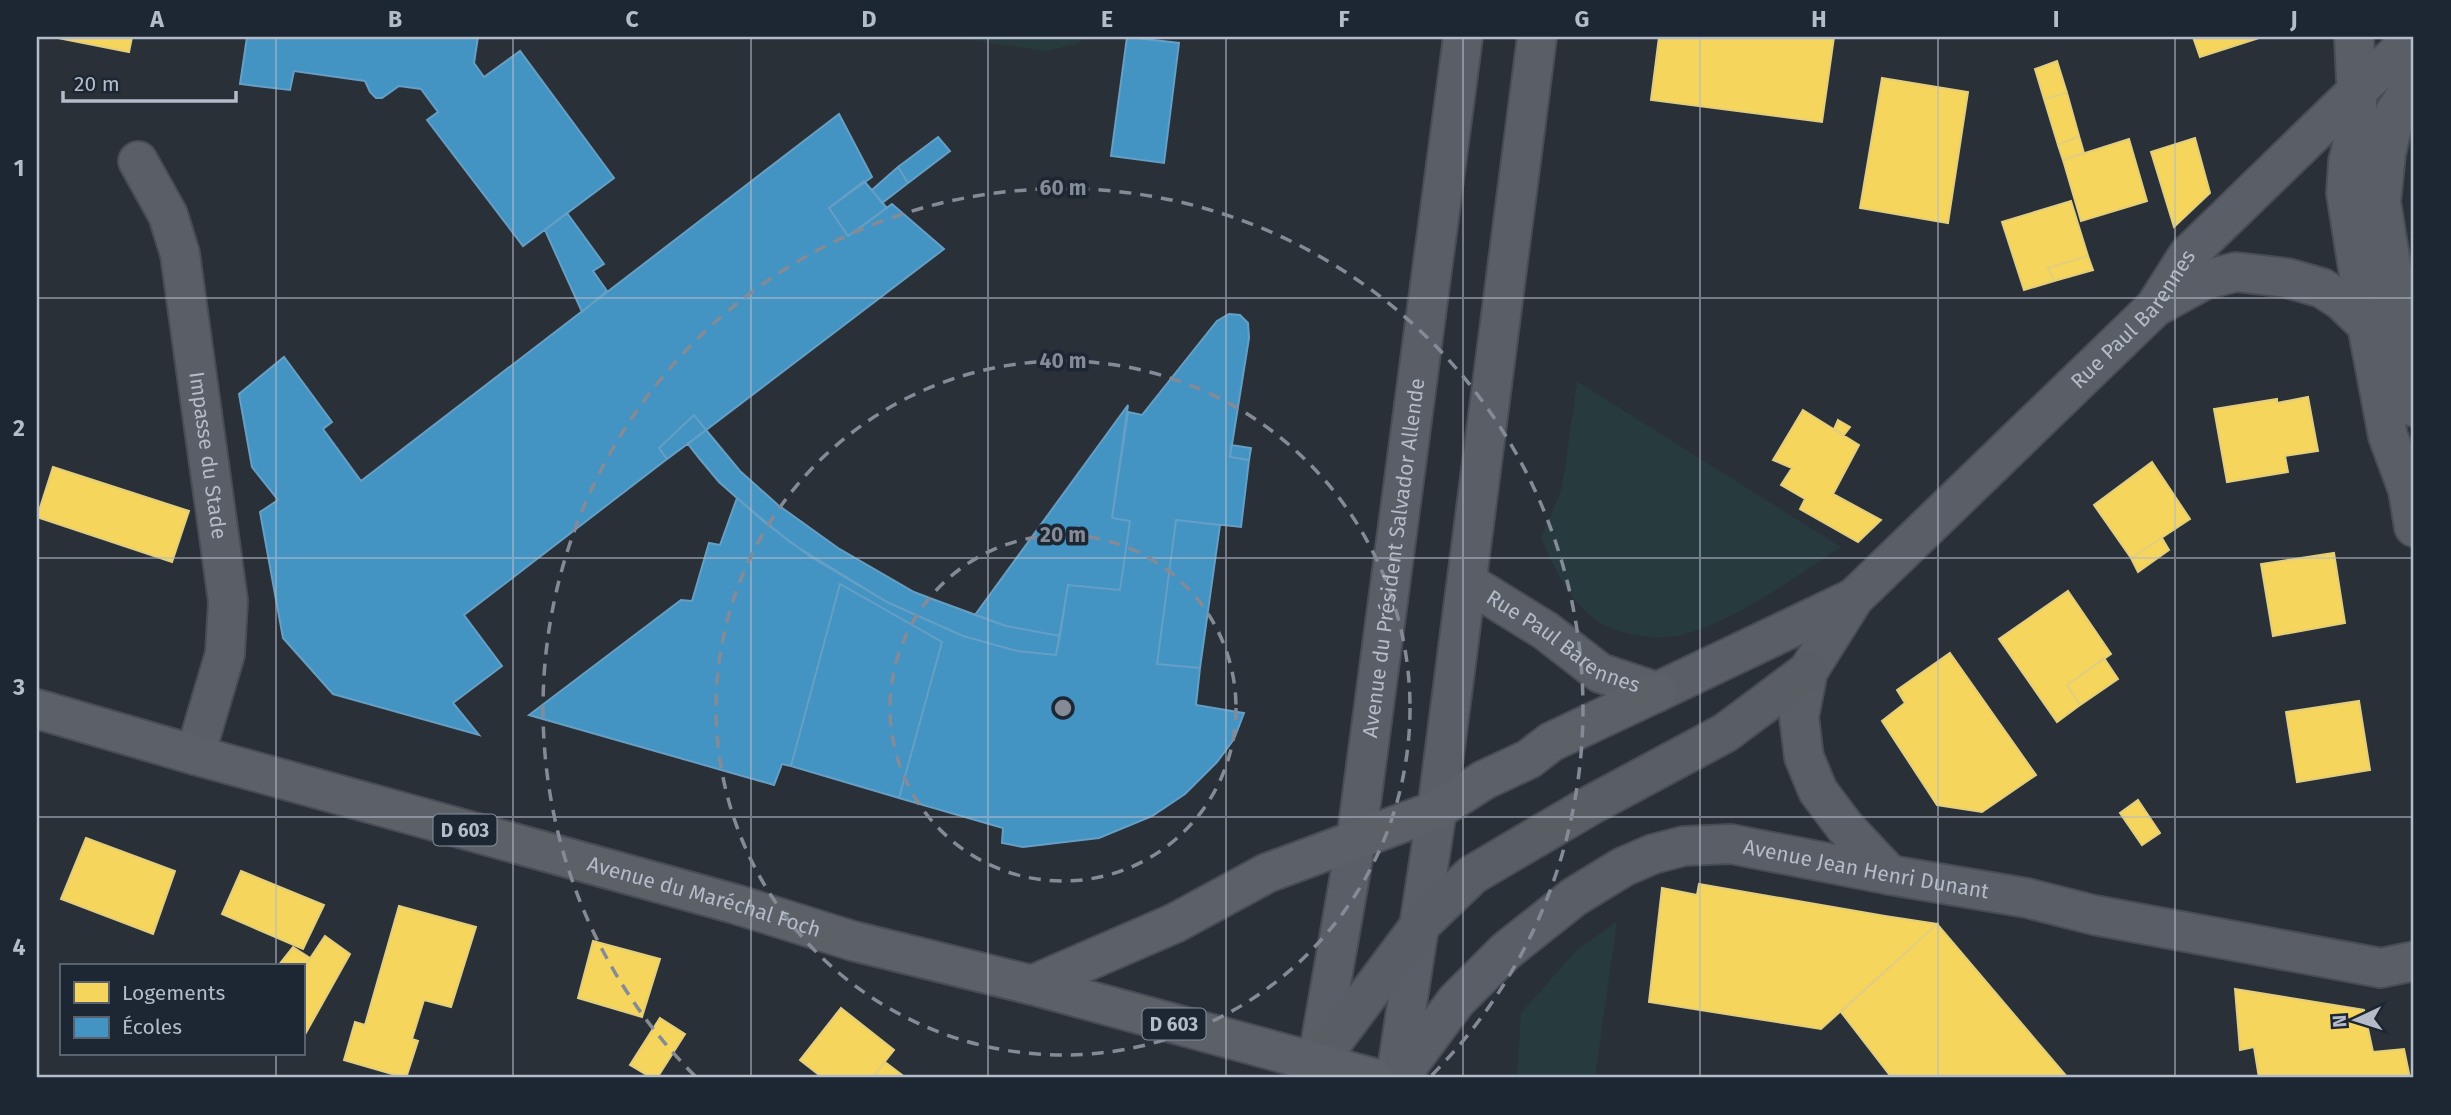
<svg xmlns="http://www.w3.org/2000/svg" width="2451" height="1115" viewBox="0 0 2451 1115" font-family="'Fira Sans',sans-serif">
  <style>
    .green { fill: #273a3e }
    .homes { fill: #f6d55c; stroke: #e2ce7d; stroke-width: 2 }
    .schools { fill: #4393c3; stroke: #659fc5; stroke-width: 2 }
    .lines { fill: none; stroke-linecap: round; stroke-linejoin: round }
    .minor-casing { stroke: #484c53; stroke-width: 42 }
    .tertiary-casing { stroke: #484c53; stroke-width: 42 }
    .secondary-casing { stroke: #484c53; stroke-width: 42 }
    .primary-casing { stroke: #484c55; stroke-width: 42 }
    .minor { stroke: #5a5e66; stroke-width: 38 }
    .tertiary { stroke: #5a5e66; stroke-width: 38 }
    .secondary { stroke: #595d64; stroke-width: 38 }
    .primary { stroke: #5c6168; stroke-width: 38 }
    .grid { fill: none; stroke: #b4bcc9; stroke-width: 2; stroke-opacity: 0.55 }
    .ring { fill: none; stroke: #848b96; stroke-width: 3.5; stroke-dasharray: 12 9 }
    .labels { text-anchor: middle; stroke-width: 7; stroke-linejoin: round; paint-order: stroke }
    .shield { fill: #1d2633; stroke: #878f9c; stroke-width: 2 }
    .shield-label { font-size: 19px; font-weight: bold; fill: #b4bcc9 }
    .street-label { font-size: 21px; fill: #b4bcc9; stroke: #1d2633 }
    .centre { fill: #848b96; stroke: #1d2633; stroke-width: 3.5 }
    .ring-label { font-size: 21px; text-anchor: middle; font-weight: bold; fill: #848b96; stroke: #1d2633; stroke-width: 7; stroke-linejoin: round; paint-order: stroke }
    .neatline { fill: none; stroke: #b4bcc9; stroke-width: 2.5 }
    .grid-label { font-size: 23px; text-anchor: middle; font-weight: bold; fill: #b4bcc9 }
  </style>
  <rect width="100%" height="100%" fill="#2a3038"/>
  <!-- green -->
  <path class="green" d="M 953,37 L 1088,37 L 1076,44 L 1045,51 Z
    M 1577,382 L 1578,382 L 1841,547 C 1795,577 1734,622 1681,635 C 1663,639 1640,637 1622,632 C 1616,629 1608,628 1602,624 C 1571,605 1555,570 1541,538 L 1562,488 Z
    M 1617,921 L 1595,1078 L 1517,1078 L 1521,1013 L 1575,952 Z"/>
  <!-- homes -->
  <path class="homes" d="M 53,37 L 132,37 L 129,52 Z
    M 1659,37 L 1834,37 L 1822,122 L 1651,100 Z
    M 2193,37 L 2259,37 L 2259,38 L 2200,57 Z
    M 2057,61 L 2067,93 L 2044,99 L 2035,69 Z
    M 1882,78 L 1968,92 L 1948,223 L 1860,208 Z
    M 2067,93 L 2079,136 L 2058,145 L 2044,99 Z
    M 2079,136 L 2084,153 L 2063,160 L 2058,145 Z
    M 2195,138 L 2210,193 L 2174,227 L 2151,152 Z
    M 2129,139 L 2147,201 L 2081,221 L 2063,160 Z
    M 2071,201 L 2088,256 L 2048,268 L 2054,281 L 2024,290 L 2002,222 Z
    M 2088,256 L 2093,270 L 2054,281 L 2048,268 Z
    M 2308,397 L 2318,451 L 2285,456 L 2288,472 L 2227,482 L 2214,409 L 2277,399 L 2277,403 Z
    M 1803,410 L 1859,445 L 1833,494 L 1881,520 L 1858,542 L 1800,509 L 1805,499 L 1781,485 L 1792,468 L 1773,460 Z
    M 1838,420 L 1850,427 L 1844,435 L 1834,429 Z
    M 2152,462 L 2190,519 L 2131,558 L 2094,505 Z
    M 53,467 L 189,511 L 172,562 L 37,517 Z
    M 2162,538 L 2169,550 L 2138,572 L 2131,558 Z
    M 2334,553 L 2345,623 L 2273,636 L 2261,564 Z
    M 2068,591 L 2111,654 L 2067,685 L 2080,705 L 2057,722 L 1999,639 Z
    M 1950,653 L 2036,775 L 1982,812 L 1937,805 L 1882,721 L 1905,703 L 1897,690 Z
    M 2104,658 L 2118,679 L 2080,705 L 2067,685 Z
    M 2359,701 L 2370,770 L 2297,782 L 2286,712 Z
    M 2138,800 L 2160,833 L 2142,845 L 2120,813 Z
    M 86,838 L 175,871 L 153,934 L 61,899 Z
    M 241,871 L 324,905 L 303,949 L 222,914 Z
    M 1699,884 L 1885,916 L 1937,924 L 1821,1029 L 1649,1002 L 1662,888 L 1697,895 Z
    M 399,906 L 476,927 L 451,1007 L 424,1000 L 412,1039 L 418,1041 L 406,1078 L 344,1060 L 355,1022 L 365,1025 Z
    M 1937,924 L 2068,1078 L 1892,1078 L 1841,1012 Z
    M 325,936 L 350,954 L 303,1038 L 303,969 Z
    M 593,941 L 660,959 L 642,1017 L 578,998 Z
    M 293,947 L 310,958 L 303,969 L 303,966 L 278,966 Z
    M 2235,989 L 2364,1010 L 2373,1052 L 2404,1049 L 2410,1078 L 2259,1078 L 2254,1047 L 2240,1050 Z
    M 841,1008 L 894,1050 L 872,1078 L 823,1078 L 800,1060 Z
    M 660,1018 L 685,1034 L 657,1078 L 652,1078 L 630,1065 Z
    M 885,1062 L 906,1078 L 872,1078 Z"/>
  <!-- schools -->
  <path class="schools" d="M 247,37 L 478,37 L 474,63 L 484,77 L 520,51 L 614,178 L 523,246 L 427,120 L 438,112 L 421,89 L 399,86 L 382,98 L 376,98 L 370,92 L 365,81 L 294,71 L 290,90 L 240,84 Z
    M 1127,37 L 1179,43 L 1164,163 L 1111,156 Z
    M 839,114 L 872,177 L 829,208 L 848,236 L 892,204 L 944,249 L 706,430 L 694,415 L 659,448 L 667,459 L 464,615 L 502,666 L 453,703 L 479,735 L 333,694 L 283,638 L 260,512 L 278,500 L 252,467 L 239,394 L 284,357 L 332,422 L 323,429 L 361,481 Z
    M 938,137 L 950,151 L 908,183 L 898,167 Z
    M 898,167 L 908,183 L 882,203 L 872,190 Z
    M 864,181 L 887,208 L 848,236 L 829,208 Z
    M 567,213 L 604,264 L 593,271 L 607,291 L 582,312 L 545,230 Z
    M 1229,314 L 1240,315 L 1248,323 L 1249,338 L 1230,457 L 1249,460 L 1241,527 L 1176,520 L 1157,664 L 1200,668 L 1196,705 L 1244,713 L 1234,739 L 1217,762 L 1185,794 L 1152,816 L 1099,838 L 1023,847 L 1002,843 L 1003,828 L 899,798 L 942,642 L 840,584 L 791,766 L 782,764 L 774,785 L 529,715 L 681,600 L 692,601 L 709,543 L 720,545 L 737,498 L 791,543 L 887,602 L 963,636 L 1017,651 L 1056,655 L 1068,585 L 1120,590 L 1130,521 L 1112,518 L 1128,412 L 1142,415 L 1217,321 Z
    M 1128,405 L 1112,518 L 1130,521 L 1120,590 L 1068,585 L 1060,636 L 1006,626 L 975,615 Z
    M 694,415 L 706,430 L 667,459 L 659,448 Z
    M 706,430 L 740,471 L 778,505 L 838,548 L 914,592 L 935,600 L 1006,626 L 1060,636 L 1056,655 L 1017,651 L 963,636 L 887,602 L 811,557 L 764,522 L 719,482 L 699,458 L 688,444 Z
    M 1231,445 L 1251,448 L 1249,460 L 1230,457 Z
    M 1176,520 L 1220,525 L 1200,668 L 1157,664 Z
    M 840,584 L 942,642 L 899,798 L 791,766 Z"/>
  <g class="lines">
    <!-- minor casing -->
    <g class="minor-casing">
      <g id="minor">
        <path d="M 2354,37 L 2358,121 L 2348,162 L 2346,193 L 2367,325"/>
        <path id="s1" d="M 138,161 L 168,215 L 180,254 L 228,601 L 225,654 L 195,755"/>
      </g>
    </g>
    <!-- tertiary casing -->
    <g class="tertiary-casing">
      <g id="tertiary">
        <path d="M 2414,84 L 2395,112 L 2386,154 L 2381,202 L 2414,407"/>
        <path d="M 2159,305 L 2204,280 L 2236,272 L 2287,278 L 2322,288 L 2342,301 L 2367,325 L 2388,436 L 2408,490 L 2414,527"/>
        <path id="s2" d="M 1467,582 L 1546,631 L 1600,673 L 1657,692 L 1854,598 L 2155,307 L 2188,255 L 2358,90 L 2402,49 L 2414,44"/>
        <path d="M 1854,598 L 1808,671 L 1799,717 L 1804,757 L 1818,791 L 1845,827 L 1890,875"/>
        <path id="s3" d="M 1317,1063 L 1356,841 L 1463,37"/>
        <path d="M 1396,1076 L 1437,810 L 1537,37"/>
        <path id="s4" d="M 1399,1078 L 1456,1001 L 1506,951 L 1574,897 L 1623,867 L 1653,854 L 1684,846 L 1731,844 L 1890,875 L 2027,898 L 2094,915 L 2381,968 L 2414,961"/>
      </g>
    </g>
    <!-- secondary casing -->
    <g class="secondary-casing">
      <path id="secondary" d="M 1312,1078 L 1317,1063 L 1420,925 L 1472,875 L 1591,805 L 1725,733 L 1808,671"/>
    </g>
    <!-- primary casing -->
    <g class="primary-casing">
      <g id="primary">
        <path id="s5" d="M 37,709 L 195,755 L 735,904 L 853,941 L 1032,985 L 1374,1078"/>
        <path d="M 1032,985 L 1175,923 L 1267,873 L 1437,810 L 1484,780 L 1529,759 L 1551,742 L 1657,692"/>
      </g>
    </g>
    <!-- minor -->
    <use href="#minor" class="minor"/>
    <!-- tertiary -->
    <use href="#tertiary" class="tertiary"/>
    <!-- secondary -->
    <use href="#secondary" class="secondary"/>
    <!-- primary -->
    <use href="#primary" class="primary"/>
  </g>
  <!-- grid -->
  <path class="grid" d="M 276,37 L 276,966M 513,37 L 513,1078M 751,37 L 751,1078M 988,37 L 988,1078M 1226,37 L 1226,1078M 1463,37 L 1463,1078M 1700,37 L 1700,1078M 1938,37 L 1938,1078M 2175,37 L 2175,1078M 37,298 L 2414,298M 37,558 L 2414,558M 37,817 L 2414,817M 276,1054 L 276,1078"/>
  <!-- distance rings -->
  <g class="ring">
    <circle cx="1063" cy="708" r="173"/>
    <circle cx="1063" cy="708" r="347"/>
    <path d="M695 1076A520 520 0 1 1 1431 1076"/>
  </g>
  <g class="labels">
    <!-- shield labels -->
    <g class="shield">
      <rect x="433.5" y="814.5" width="63" height="31" rx="5"/>
      <rect x="1142.5" y="1008.5" width="63" height="31" rx="5"/>
    </g>
    <g class="shield-label">
      <text x="465" y="837">D 603</text>
      <text x="1174" y="1031">D 603</text>
    </g>
    <!-- street labels -->
    <g class="street-label">
      <text dy="7" stroke="none"><textPath href="#s2" startOffset="835">Rue Paul Barennes</textPath></text>
      <text dy="7" stroke="none"><textPath href="#s1" startOffset="306">Impasse du Stade</textPath></text>
      <text dy="7" stroke="none"><textPath href="#s3" startOffset="511">Avenue du Président Salvador Allende</textPath></text>
      <text dy="7" stroke="none"><textPath href="#s2" startOffset="114">Rue Paul Barennes</textPath></text>
      <text dy="7" stroke="none"><textPath href="#s4" startOffset="560">Avenue Jean Henri Dunant</textPath></text>
      <text dy="7" stroke="none"><textPath href="#s5" startOffset="693">Avenue du Maréchal Foch</textPath></text>
    </g>
  </g>
  <circle cx="1063" cy="708" r="10" class="centre"/>
  <g class="ring-label">
    <text x="1063" y="195">60 m</text>
    <text x="1063" y="368">40 m</text>
    <text x="1063" y="542">20 m</text>
  </g>
  <!-- border -->
  <rect width="2451" height="1115" fill="none" stroke="#1d2633" stroke-width="77"/>
  <!-- legend -->
  <rect x="60" y="964" width="245" height="91" fill="#1d2633" stroke="#59626f" stroke-width="2"/>
  <rect x="74" y="982" width="35" height="21" fill="#f6d55c" stroke="#59626f" stroke-width="2"/>
  <text x="122" y="1000" font-size="21" fill="#b4bcc9">Logements</text>
  <rect x="74" y="1017" width="35" height="21" fill="#4393c3" stroke="#59626f" stroke-width="2"/>
  <text x="122" y="1034" font-size="21" fill="#b4bcc9">Écoles</text>
  <!-- north arrow -->
  <g transform="translate(2356 1020) rotate(266)" stroke="#1d2633" stroke-width="5" paint-order="stroke">
  <path d="M0-5L12 26L0 18L-12 26Z" fill="#b4bcc9"/>
  <text y="-10" font-size="19" font-weight="bold" text-anchor="middle" fill="#b4bcc9">N</text>
  </g>
  <!-- scale -->
  <path d="M63 91v10h173v-10" fill="none" stroke="#b4bcc9" stroke-width="3.5"/>
  <text x="74" y="91" font-size="21" fill="#b4bcc9" stroke="#1d2633" stroke-width="5" paint-order="stroke">20 m</text>
  <rect x="38" y="38" width="2374" height="1038" class="neatline"/>
  <g class="grid-label">
    <text x="157" y="27">A</text>
    <text x="395" y="27">B</text>
    <text x="632" y="27">C</text>
    <text x="869" y="27">D</text>
    <text x="1107" y="27">E</text>
    <text x="1344" y="27">F</text>
    <text x="1582" y="27">G</text>
    <text x="1819" y="27">H</text>
    <text x="2056" y="27">I</text>
    <text x="2294" y="27">J</text>
    <text x="19" y="176">1</text>
    <text x="19" y="436">2</text>
    <text x="19" y="695">3</text>
    <text x="19" y="955">4</text>
  </g>
</svg>
